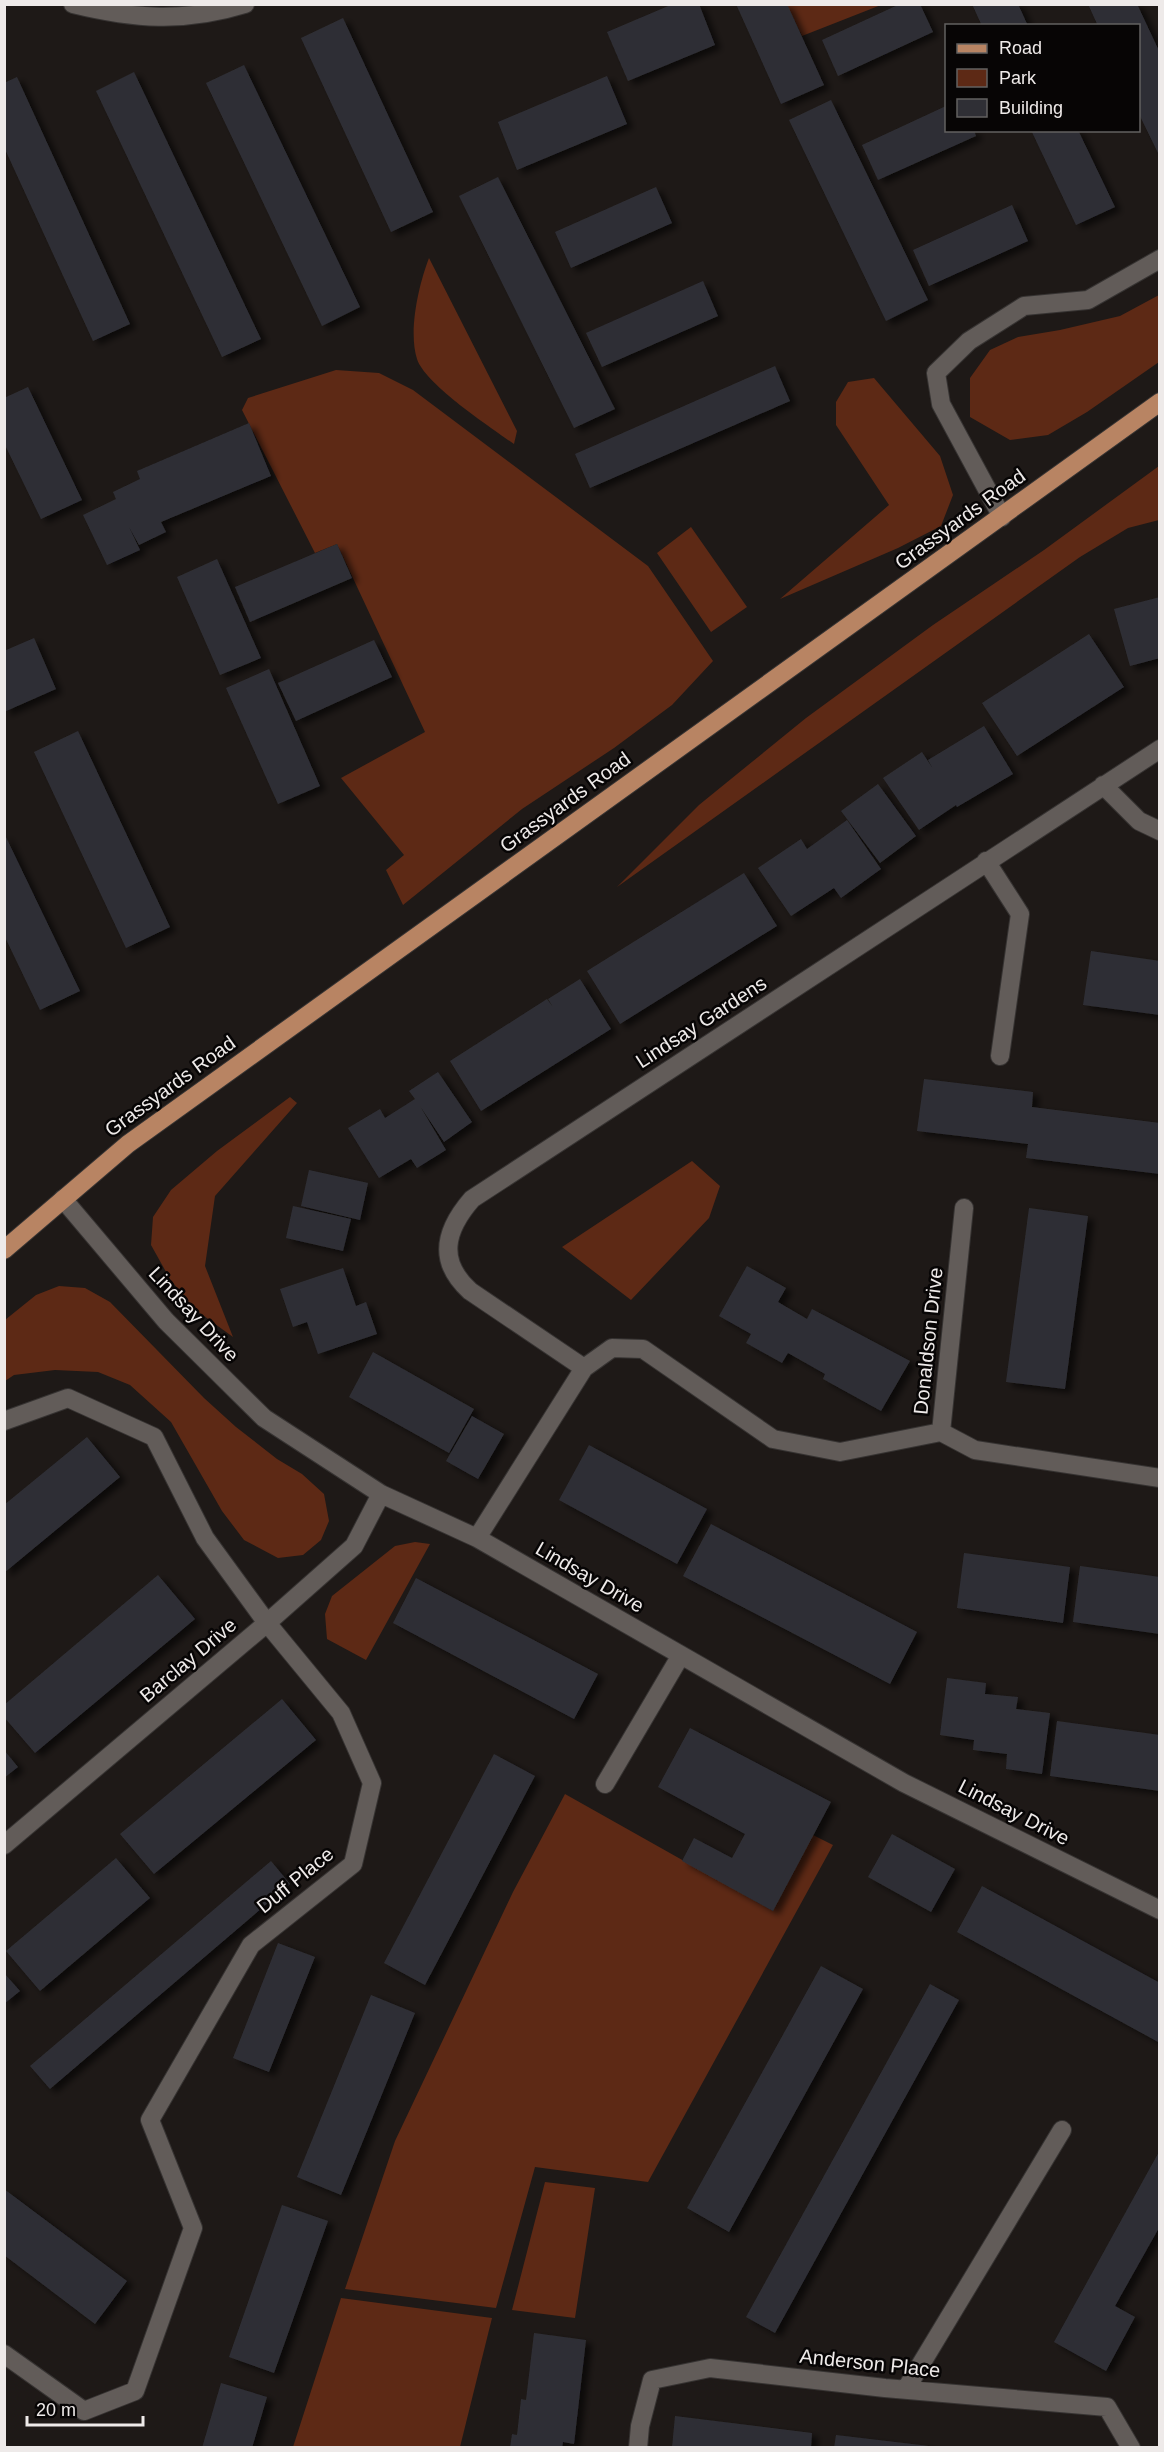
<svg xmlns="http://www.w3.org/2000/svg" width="1164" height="2452" viewBox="0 0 1164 2452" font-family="Helvetica,sans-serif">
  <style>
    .green { fill: #5d2915 }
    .building { fill: #2f2f35; filter: url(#shadow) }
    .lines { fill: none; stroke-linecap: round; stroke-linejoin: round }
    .minor-casing { stroke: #363332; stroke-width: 20 }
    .major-casing { stroke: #363332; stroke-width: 20 }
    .minor { stroke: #625c59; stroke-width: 18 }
    .major { stroke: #b88463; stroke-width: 18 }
    .labels { text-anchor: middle; stroke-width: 5; stroke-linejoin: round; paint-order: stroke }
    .street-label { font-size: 20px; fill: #eeeae9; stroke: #070505 }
  </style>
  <defs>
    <filter id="shadow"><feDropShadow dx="6" dy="4" stdDeviation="3" flood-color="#0009"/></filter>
  </defs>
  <rect width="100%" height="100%" fill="#1e1917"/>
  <!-- green -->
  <path class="green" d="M 787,5 L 881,5 L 802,36 Z
    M 429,258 L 517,431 L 514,444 C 490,427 425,384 417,359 C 408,331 419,284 429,258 Z
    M 1159,295 L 1159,362 L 1087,412 L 1048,435 L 1010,440 L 970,417 L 970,378 L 990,350 L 1018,337 L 1060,330 L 1120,316 Z
    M 336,370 L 379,373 L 413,390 L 648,566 L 713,661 L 672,705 L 614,748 L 522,809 L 403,905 L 386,870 L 404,855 L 341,778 L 425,732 L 337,544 L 315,553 L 242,410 L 248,398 Z
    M 874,378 L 940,456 L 953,495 L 941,526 L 898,548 L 780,599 L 889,505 L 836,425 L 836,402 L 848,382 Z
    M 1159,466 L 1159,520 L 1128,528 L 1080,557 L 617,887 L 699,805 L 806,718 L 933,625 L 1044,550 Z
    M 691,527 L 747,607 L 711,632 L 657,553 Z
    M 290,1097 L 297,1103 L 215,1196 L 205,1266 L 233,1337 L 193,1308 L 170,1279 L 151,1245 L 153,1217 L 171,1190 L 217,1151 Z
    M 692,1161 L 720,1186 L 709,1218 L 631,1300 L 562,1247 Z
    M 59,1286 L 85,1288 L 110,1302 L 204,1398 L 236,1427 L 277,1459 L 302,1474 L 324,1494 L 329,1521 L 321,1540 L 303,1555 L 278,1558 L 244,1540 L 222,1511 L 171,1422 L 130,1385 L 98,1372 L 55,1370 L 14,1375 L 5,1381 L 5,1320 L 36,1295 Z
    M 415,1542 L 430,1544 L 366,1660 L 327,1639 L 325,1614 L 332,1596 L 395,1546 Z
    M 565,1794 L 773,1911 L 813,1835 L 833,1845 L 648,2182 L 535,2167 L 496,2308 L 345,2289 L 395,2141 L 513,1892 Z
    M 545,2182 L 595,2188 L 575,2318 L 512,2310 Z
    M 341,2298 L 492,2318 L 460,2447 L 293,2447 Z"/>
  <!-- building -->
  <path class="building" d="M 673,4 L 699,4 L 715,45 L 628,81 L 607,32 Z
    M 736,4 L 787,4 L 824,85 L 781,104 Z
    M 900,4 L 920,4 L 933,32 L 838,76 L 822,40 Z
    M 972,4 L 1018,4 L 1028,26 L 982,26 Z
    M 1088,4 L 1137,4 L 1160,53 L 1160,157 L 1138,112 L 1138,26 L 1098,26 Z
    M 343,18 L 433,212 L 391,232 L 301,38 Z
    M 244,65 L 360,307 L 322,326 L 206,83 Z
    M 134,72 L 261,339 L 222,357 L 96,91 Z
    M 607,76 L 627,124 L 517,170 L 498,122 Z
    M 17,77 L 130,324 L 93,341 L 4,147 L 4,83 Z
    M 831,100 L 928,300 L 886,321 L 789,120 Z
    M 946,106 L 946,130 L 974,130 L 976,136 L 878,180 L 862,145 Z
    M 1031,130 L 1078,130 L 1115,207 L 1076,225 Z
    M 498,177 L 615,409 L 574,428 L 459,196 Z
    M 656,187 L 672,223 L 571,268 L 555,232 Z
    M 1012,205 L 1028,241 L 929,286 L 913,250 Z
    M 703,281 L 718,316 L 602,367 L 586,333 Z
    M 775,366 L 790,401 L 590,488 L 575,454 Z
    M 28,387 L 82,500 L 41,519 L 4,443 L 4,398 Z
    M 249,423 L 271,476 L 161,522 L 166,532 L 139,545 L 129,527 L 140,550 L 107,565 L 83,515 L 116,499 L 113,492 L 140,479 L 137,471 Z
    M 337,544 L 352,578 L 250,622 L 235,587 Z
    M 217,559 L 261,658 L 220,675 L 177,577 Z
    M 1160,597 L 1160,658 L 1130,666 L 1114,609 Z
    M 1089,634 L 1124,687 L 1017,756 L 982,703 Z
    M 34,638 L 56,689 L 4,712 L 4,651 Z
    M 374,640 L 392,677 L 296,721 L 278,683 Z
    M 269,669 L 320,786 L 278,804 L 226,688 Z
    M 984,726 L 1013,774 L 957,807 L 956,805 L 919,830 L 883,778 L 922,752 L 933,769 L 928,760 Z
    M 78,731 L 170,927 L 126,948 L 34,752 Z
    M 878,784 L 916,836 L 880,863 L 841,811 Z
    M 847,820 L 881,869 L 841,898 L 834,888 L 791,916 L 758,868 L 801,839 L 807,849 Z
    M 4,833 L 80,991 L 40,1010 L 4,935 Z
    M 744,873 L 777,926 L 620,1024 L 587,971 Z
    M 1091,951 L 1160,961 L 1160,1015 L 1083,1005 Z
    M 580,979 L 611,1029 L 481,1111 L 450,1061 L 547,999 L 553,1007 L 548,999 Z
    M 438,1072 L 472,1122 L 444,1142 L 420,1106 L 446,1150 L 417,1168 L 411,1159 L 379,1178 L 348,1128 L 380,1109 L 385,1118 L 415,1099 L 409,1091 Z
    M 924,1079 L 1033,1092 L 1032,1107 L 1160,1123 L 1160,1174 L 1026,1158 L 1028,1144 L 917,1131 Z
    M 309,1170 L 368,1183 L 360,1220 L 301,1206 Z
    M 293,1206 L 351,1219 L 343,1251 L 286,1238 Z
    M 1029,1208 L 1088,1216 L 1065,1389 L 1006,1382 Z
    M 747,1266 L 786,1288 L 778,1302 L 807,1319 L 812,1309 L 910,1361 L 881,1411 L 823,1379 L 825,1374 L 788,1353 L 782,1363 L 746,1343 L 751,1334 L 719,1316 Z
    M 343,1268 L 356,1306 L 366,1302 L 377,1334 L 318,1354 L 307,1322 L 293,1327 L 280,1289 Z
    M 373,1352 L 474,1409 L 449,1453 L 349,1397 Z
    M 472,1416 L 504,1434 L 478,1479 L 446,1461 Z
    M 87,1437 L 120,1477 L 4,1573 L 4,1505 Z
    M 589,1445 L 707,1509 L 677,1564 L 559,1500 Z
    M 711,1524 L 917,1632 L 890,1684 L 683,1576 Z
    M 964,1553 L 1070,1567 L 1063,1623 L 957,1608 Z
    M 1080,1566 L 1160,1577 L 1160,1634 L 1073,1622 Z
    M 158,1575 L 195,1619 L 35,1753 L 4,1717 L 4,1705 Z
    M 416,1578 L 598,1674 L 574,1719 L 393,1623 Z
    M 947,1678 L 986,1683 L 985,1694 L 1018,1697 L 1016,1709 L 1050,1713 L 1042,1774 L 1006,1769 L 1007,1754 L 973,1750 L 974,1740 L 940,1735 Z
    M 282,1699 L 316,1740 L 154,1874 L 120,1834 Z
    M 1057,1721 L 1160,1735 L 1160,1791 L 1050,1776 Z
    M 690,1728 L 831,1802 L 773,1911 L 682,1861 L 694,1838 L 732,1858 L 745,1834 L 658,1787 Z
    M 4,1750 L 18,1767 L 4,1778 Z
    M 494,1754 L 535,1776 L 425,1985 L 384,1963 Z
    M 892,1834 L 955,1869 L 931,1912 L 868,1877 Z
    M 116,1858 L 150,1898 L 40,1991 L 6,1951 Z
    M 271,1861 L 290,1884 L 50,2089 L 30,2066 Z
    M 982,1886 L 1160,1983 L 1160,2043 L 957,1932 Z
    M 278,1943 L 315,1957 L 269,2072 L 233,2058 Z
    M 821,1966 L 863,1989 L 729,2232 L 687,2208 Z
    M 4,1973 L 20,1991 L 4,2004 Z
    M 930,1984 L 959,2000 L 775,2333 L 746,2317 Z
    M 371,1995 L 415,2013 L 341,2195 L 297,2177 Z
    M 1160,2150 L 1160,2226 L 1115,2306 L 1135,2317 L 1106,2371 L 1054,2342 Z
    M 4,2189 L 127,2281 L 95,2324 L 4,2255 Z
    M 282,2205 L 328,2221 L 274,2373 L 229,2357 Z
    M 534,2333 L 586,2340 L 574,2444 L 563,2442 L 562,2448 L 510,2448 L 512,2434 L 517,2435 L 521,2399 L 526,2400 Z
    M 221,2383 L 267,2397 L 252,2448 L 202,2448 Z
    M 675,2416 L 812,2433 L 811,2448 L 672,2448 Z
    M 836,2435 L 929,2446 L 928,2448 L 834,2448 Z"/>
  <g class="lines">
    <!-- minor casing -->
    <g class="minor-casing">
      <path id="minor" d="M 73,4 C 134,19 184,23 245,4
        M 1002,517 L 941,404 L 936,373 L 969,341 L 1024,306 L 1088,300 L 1160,259
        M 1103,785 L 1139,821 L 1160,831
        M 986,861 L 1020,914 L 1000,1056
        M 63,1199 L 166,1321 L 264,1418 L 381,1494 L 477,1538 L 904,1783 L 1160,1910
        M 584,1368 L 612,1348 L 643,1349 L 773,1439 L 840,1452 L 941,1432
        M 4,1421 L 68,1398 L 154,1437 L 205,1538 L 267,1623 L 341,1713 L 372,1783 L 353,1864 L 251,1945 L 150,2120 L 193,2228 L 135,2391 L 84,2411 L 4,2354
        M 941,1432 L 964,1208
        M 941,1432 L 975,1450 L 1160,1478
        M 477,1538 L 584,1368 L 470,1291 C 437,1261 445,1230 472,1199 L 1160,749
        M 605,1784 L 681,1655
        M 4,1845 L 267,1623 L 354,1546 L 381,1494
        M 906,2389 L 1062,2130
        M 638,2448 L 640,2426 L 652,2380 L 710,2368 L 885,2388 L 1107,2407 L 1131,2448"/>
    </g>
    <!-- major casing -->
    <g class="major-casing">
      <path id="major" d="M 4,1250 L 128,1144 L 1160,402"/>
    </g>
    <!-- minor -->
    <use href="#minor" class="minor"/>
    <!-- major -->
    <use href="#major" class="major"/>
  </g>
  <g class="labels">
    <!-- street labels -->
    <g class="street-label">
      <text transform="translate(960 519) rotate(-36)" y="7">Grassyards Road</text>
      <text transform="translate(565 802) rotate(-36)" y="7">Grassyards Road</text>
      <text transform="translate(701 1022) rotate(-33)" y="7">Lindsay Gardens</text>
      <text transform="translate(170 1086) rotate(-36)" y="7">Grassyards Road</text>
      <text transform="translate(194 1314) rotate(47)" y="7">Lindsay Drive</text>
      <text transform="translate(928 1341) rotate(-84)" y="7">Donaldson Drive</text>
      <text transform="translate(590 1577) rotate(30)" y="7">Lindsay Drive</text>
      <text transform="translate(188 1660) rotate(-40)" y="7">Barclay Drive</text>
      <text transform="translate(1014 1812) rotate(27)" y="7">Lindsay Drive</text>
      <text transform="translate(295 1880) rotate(-39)" y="7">Duff Place</text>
      <text transform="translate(870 2363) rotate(6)" y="7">Anderson Place</text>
    </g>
  </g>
  <!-- border -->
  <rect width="1164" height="2452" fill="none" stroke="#eeeae9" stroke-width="12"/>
  <!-- legend -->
  <rect x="945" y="24" width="195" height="108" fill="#070505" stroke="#636160" stroke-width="1.5"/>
  <rect x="957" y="44" width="30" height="9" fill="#b88463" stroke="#636160" stroke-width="1.5"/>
  <text x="999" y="54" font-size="18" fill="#eeeae9">Road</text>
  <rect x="957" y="69" width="30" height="18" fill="#5d2915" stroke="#636160" stroke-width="1.5"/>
  <text x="999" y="84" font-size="18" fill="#eeeae9">Park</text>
  <rect x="957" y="99" width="30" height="18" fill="#2f2f35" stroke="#636160" stroke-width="1.5"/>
  <text x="999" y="114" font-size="18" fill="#eeeae9">Building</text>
  <!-- scale -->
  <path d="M27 2416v9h116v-9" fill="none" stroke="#eeeae9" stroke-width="3"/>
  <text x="36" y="2416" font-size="18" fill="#eeeae9" stroke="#070505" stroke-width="4.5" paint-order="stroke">20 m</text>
</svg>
